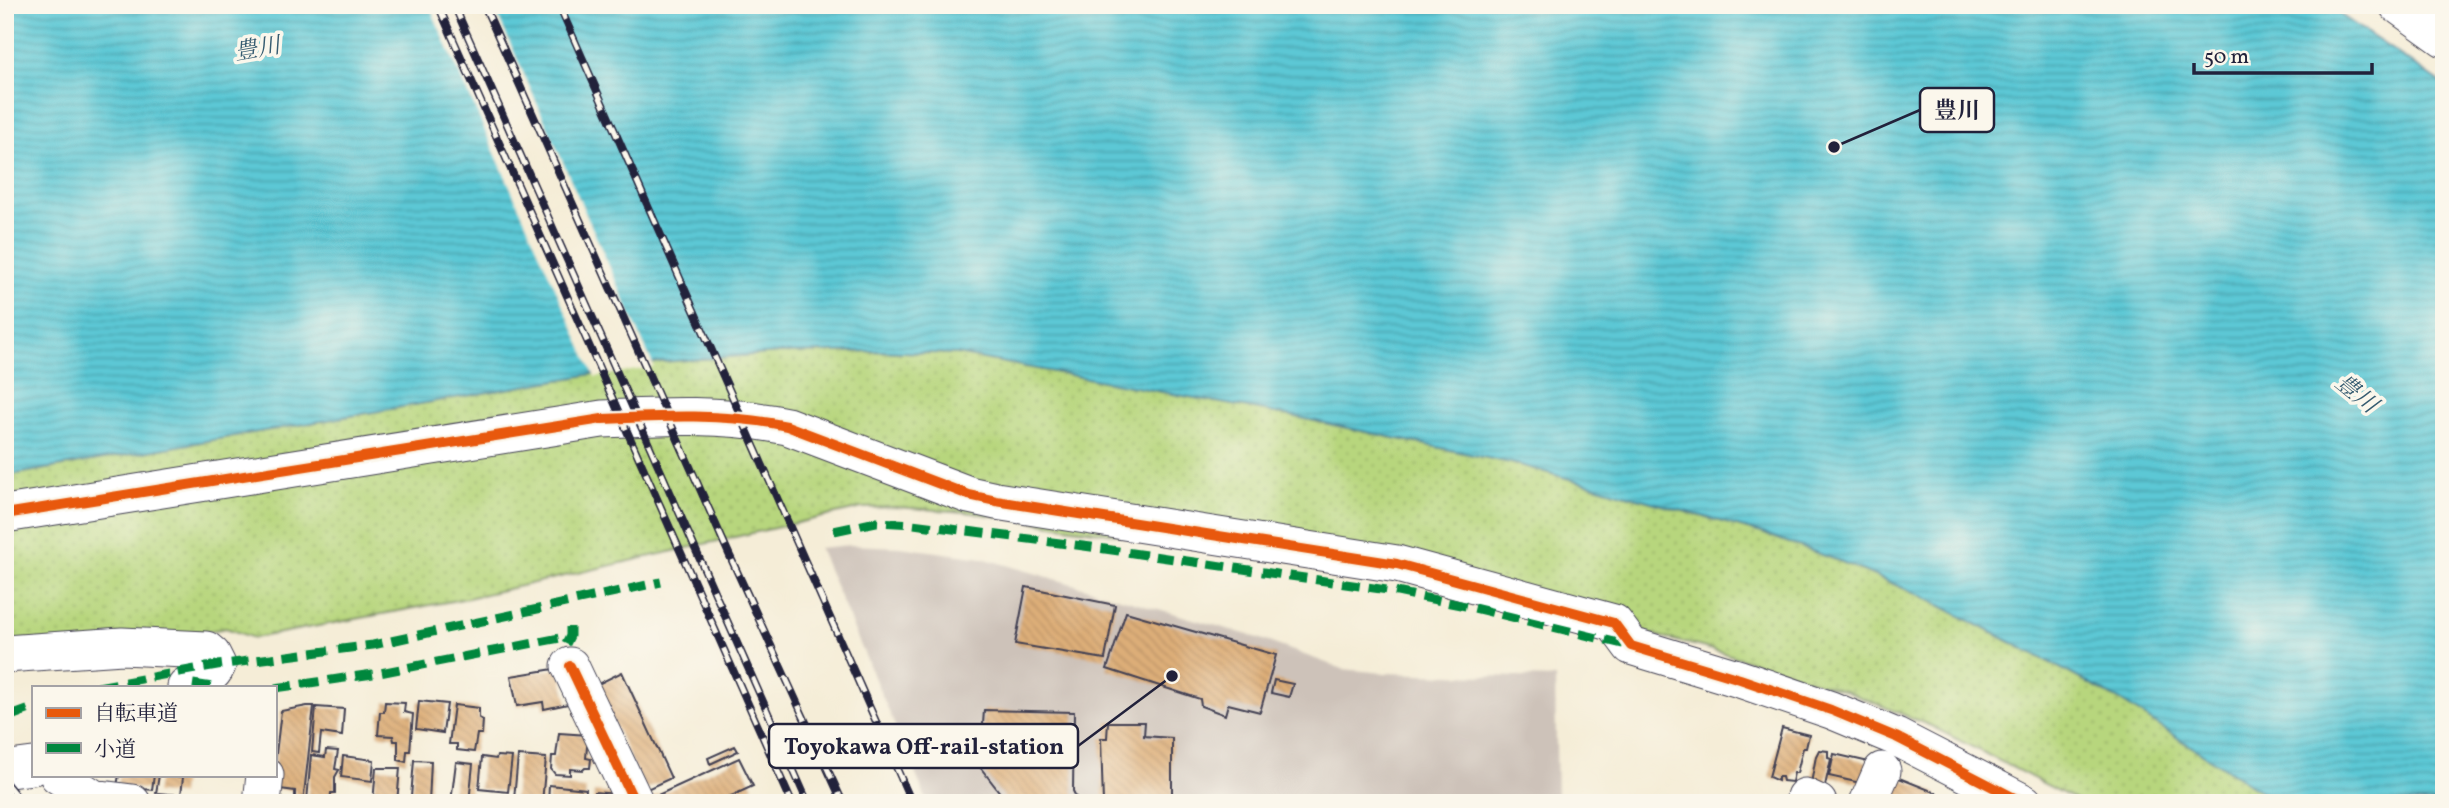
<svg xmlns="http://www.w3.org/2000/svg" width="2449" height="808" viewBox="0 0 2449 808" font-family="Vollkorn,'Noto Serif JP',serif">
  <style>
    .industrial { fill: #cdc2b9 }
    .park { fill: url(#park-dots); stroke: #6c7c5c; stroke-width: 2 }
    .water { fill: url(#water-rules); stroke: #3f7588; stroke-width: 2 }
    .pier { fill: #f5edd7 }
    .building { fill: url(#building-back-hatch) }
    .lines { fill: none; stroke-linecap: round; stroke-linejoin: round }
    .minor-casing { stroke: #424052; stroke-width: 39 }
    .minor { stroke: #fff; stroke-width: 37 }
    .rail-casing { stroke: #22223b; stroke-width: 8 }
    .rail { stroke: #fbf7ec; stroke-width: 5; stroke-dasharray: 16; stroke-linecap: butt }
    .quiet { stroke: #00873e; stroke-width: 9; stroke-dasharray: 18 9; stroke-linecap: butt }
    .cycleway-casing { stroke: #fbf7ec; stroke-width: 15 }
    .cycleway { stroke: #e8590c; stroke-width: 10 }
    .labels { text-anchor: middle; stroke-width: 7; stroke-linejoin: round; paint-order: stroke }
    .water-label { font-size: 23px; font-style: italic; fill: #365c71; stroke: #fbf7ec }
    .leader { fill: none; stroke: #22223b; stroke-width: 2.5 }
    .callout-dot { fill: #22223b; stroke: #fbf7ec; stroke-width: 2.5 }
    .callout { fill: #fbf7ec; stroke: #22223b; stroke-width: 2.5 }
    .callout-label { font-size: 23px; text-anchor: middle; font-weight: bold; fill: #22223b }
  </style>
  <defs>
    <pattern id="park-dots" width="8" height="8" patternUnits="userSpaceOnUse" patternTransform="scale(1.75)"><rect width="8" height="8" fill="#b7d67d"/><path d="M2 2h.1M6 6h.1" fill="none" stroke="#9db76d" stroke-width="1.8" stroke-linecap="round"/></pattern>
    <pattern id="water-rules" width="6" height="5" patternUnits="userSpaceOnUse" patternTransform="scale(1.75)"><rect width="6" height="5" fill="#5cc8d5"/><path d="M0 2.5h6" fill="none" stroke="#4ca2ae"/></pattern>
    <pattern id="building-back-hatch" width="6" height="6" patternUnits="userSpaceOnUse" patternTransform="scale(1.75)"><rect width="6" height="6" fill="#ddae78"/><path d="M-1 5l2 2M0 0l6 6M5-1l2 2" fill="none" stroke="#bd9569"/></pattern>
  </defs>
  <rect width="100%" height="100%" fill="#fbf7ec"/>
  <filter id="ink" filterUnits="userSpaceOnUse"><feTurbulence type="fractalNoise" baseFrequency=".0143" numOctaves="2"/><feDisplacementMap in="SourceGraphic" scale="14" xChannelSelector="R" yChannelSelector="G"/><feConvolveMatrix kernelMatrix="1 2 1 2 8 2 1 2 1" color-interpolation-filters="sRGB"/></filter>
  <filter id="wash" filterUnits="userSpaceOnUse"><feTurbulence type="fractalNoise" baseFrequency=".00686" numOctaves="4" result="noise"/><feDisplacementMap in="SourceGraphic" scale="28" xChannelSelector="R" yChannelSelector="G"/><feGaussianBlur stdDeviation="1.57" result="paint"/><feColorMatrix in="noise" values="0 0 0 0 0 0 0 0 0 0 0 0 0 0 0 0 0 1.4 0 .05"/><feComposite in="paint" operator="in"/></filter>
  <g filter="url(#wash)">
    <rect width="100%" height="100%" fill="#f5edd7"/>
    <!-- industrial -->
    <path class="industrial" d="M 850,545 L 900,547 L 982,558 L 1255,637 L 1343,669 L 1384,673 L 1555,678 L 1557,803 L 928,803 L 819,548 Z"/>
    <!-- park -->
    <path class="park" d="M 878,351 L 957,354 L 1292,416 L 1520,465 L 1762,533 L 1842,562 L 1922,596 L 2051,663 L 2119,700 L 2279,803 L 2082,803 L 1931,726 L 1845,691 L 1717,651 L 1650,634 L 1639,629 L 1623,610 L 966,512 L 896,507 L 862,508 L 468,598 L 254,638 L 226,628 L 5,667 L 5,476 L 661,362 L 779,353 Z"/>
    <!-- water -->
    <path class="water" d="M 5,5 L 2326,5 L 2444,85 L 2444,803 L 2279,803 L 2119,700 L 2051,663 L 1922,596 L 1842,562 L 1762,533 L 1520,465 L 1292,416 L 957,354 L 878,351 L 779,353 L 661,362 L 5,476 Z"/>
    <!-- pier -->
    <path class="pier" d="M 429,5 L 493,5 L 654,367 L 595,377 Z"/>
    <g id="blocks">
      <!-- building -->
      <path class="building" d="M 1026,587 L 1115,605 L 1105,659 L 1015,644 Z
        M 1126,612 L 1276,655 L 1260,712 L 1228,704 L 1225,715 L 1201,706 L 1200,699 L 1107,669 Z
        M 560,668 L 568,704 L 544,709 L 543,702 L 517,706 L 511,676 Z
        M 622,672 L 671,778 L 645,790 L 596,685 Z
        M 1274,680 L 1293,684 L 1289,697 L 1271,693 Z
        M 419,701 L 447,704 L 443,733 L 416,729 Z
        M 385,702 L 405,703 L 404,712 L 413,714 L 410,751 L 407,751 L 406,762 L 398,760 L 398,741 L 394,741 L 393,736 L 378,735 L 380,712 L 384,712 Z
        M 454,705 L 479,708 L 479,718 L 483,720 L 482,734 L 477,734 L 474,752 L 457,750 L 457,744 L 449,744 Z
        M 307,706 L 314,706 L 303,803 L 295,803 L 295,791 L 272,788 L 281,711 Z
        M 316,707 L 344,709 L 342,736 L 321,733 L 319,753 L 312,752 Z
        M 984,710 L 1074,712 L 1073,791 L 1079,803 L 1008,803 L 980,767 Z
        M 1108,722 L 1145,722 L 1144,736 L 1172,738 L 1172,803 L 1103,803 L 1101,738 L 1107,738 Z
        M 1782,728 L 1809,735 L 1806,748 L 1803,748 L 1797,773 L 1794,773 L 1792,782 L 1783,781 L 1782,777 L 1778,777 L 1778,781 L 1769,777 Z
        M 559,733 L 588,735 L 586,758 L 591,759 L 590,768 L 585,768 L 583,770 L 570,769 L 570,775 L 555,774 L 551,769 L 552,756 L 556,756 Z
        M 735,746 L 738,751 L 710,764 L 708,758 Z
        M 326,750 L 338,751 L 335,769 L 339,770 L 335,777 L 335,793 L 331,793 L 330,803 L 307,801 L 311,755 L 325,757 Z
        M 1819,750 L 1828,751 L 1828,758 L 1831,759 L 1825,786 L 1810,789 L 1816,756 Z
        M 1834,754 L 1869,762 L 1865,784 L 1829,776 Z
        M 343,756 L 374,760 L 372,781 L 341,777 Z
        M 497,756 L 512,757 L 508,792 L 479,789 L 482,757 L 496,759 Z
        M 518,756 L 546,758 L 542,803 L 514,799 Z
        M 739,758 L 753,786 L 716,803 L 649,803 L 647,800 Z
        M 414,760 L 431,761 L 429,803 L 419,803 L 418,798 L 411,797 Z
        M 456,762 L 473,764 L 469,803 L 451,802 Z
        M 376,768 L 400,768 L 397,803 L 373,803 Z
        M 119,775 L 154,775 L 152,790 L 117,786 Z
        M 159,775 L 183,777 L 181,795 L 156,793 Z
        M 1894,776 L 1937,793 L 1933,803 L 1883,803 Z
        M 549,785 L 586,789 L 585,803 L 548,803 Z
        M 594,792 L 616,794 L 616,803 L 593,803 Z"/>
    </g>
  </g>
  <g filter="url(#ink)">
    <use href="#blocks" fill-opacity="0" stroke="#424052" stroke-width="2"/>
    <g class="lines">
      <!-- minor casing -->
      <g class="minor-casing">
        <path id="minor" d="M 2398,5 L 2444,38
          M 5,514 L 602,419 C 664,416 725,413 787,426 L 969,495 L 996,501 L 1397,564 L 1614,623 L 1631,646 L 1740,679 L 1831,710 L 1896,737 L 2024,803
          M 5,654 L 122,646 L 206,650 L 212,655 L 217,665 C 211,679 199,681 186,687
          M 570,666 L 635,803
          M 10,769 L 33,766
          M 58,775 L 93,798 L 132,803
          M 1805,797 L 1818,803
          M 262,803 L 265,775
          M 1868,803 L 1882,771"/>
      </g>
      <!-- minor -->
      <use href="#minor" class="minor"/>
      <!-- rail casing -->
      <g class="rail-casing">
        <path id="rail" d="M 438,5 L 792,803
          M 454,5 L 808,803
          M 484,5 L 729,554 L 843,803
          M 559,5 L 912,803
          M 5,782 L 22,803"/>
      </g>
      <!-- rail -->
      <use href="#rail" class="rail"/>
      <!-- quiet -->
      <path class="quiet" d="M 834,531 L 876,522 L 913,524 L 1091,547 L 1387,590 L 1470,607 L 1631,646
        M 566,644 L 570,636 L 570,619
        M 193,684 L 213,687
        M 98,687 L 217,665 L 373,645 L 661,582
        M 275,688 L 380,673 L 570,636
        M 11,716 L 33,708"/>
      <!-- cycleway casing -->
      <g class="cycleway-casing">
        <path id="cycleway" d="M 5,514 L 602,419 C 664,416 725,413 787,426 L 969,495 L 996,501 L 1397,564 L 1614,623 L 1631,646 L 1740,679 L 1831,710 L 1896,737 L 2024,803
          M 570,666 L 635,803"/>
      </g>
      <!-- cycleway -->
      <use href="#cycleway" class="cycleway"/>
    </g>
  </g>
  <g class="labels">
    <!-- water labels -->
    <g class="water-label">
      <text transform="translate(257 48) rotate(-10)" y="8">豊川</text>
      <text transform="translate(2357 393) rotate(39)" y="8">豊川</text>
    </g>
  </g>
  <!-- callouts -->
  <path class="leader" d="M1834 147L1920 110M1172 676L1078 746"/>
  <g class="callout-dot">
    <circle cx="1834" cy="147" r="7"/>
    <circle cx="1172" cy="676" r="7"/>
  </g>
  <g class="callout">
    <rect x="1920" y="88" width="74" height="44" rx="7"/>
    <rect x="769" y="724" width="309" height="44" rx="7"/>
  </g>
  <g class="callout-label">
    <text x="1957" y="118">豊川</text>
    <text x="924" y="754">Toyokawa Off-rail-station</text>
  </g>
  <!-- margin -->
  <rect width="2449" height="808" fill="none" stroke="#fbf7ec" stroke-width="28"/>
  <!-- legend -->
  <rect x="32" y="686" width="245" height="91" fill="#fbf7ec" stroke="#a4a2a5" stroke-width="2"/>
  <rect x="46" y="708" width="35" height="10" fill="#e8590c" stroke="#a4a2a5" stroke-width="2"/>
  <text x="94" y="720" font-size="21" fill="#22223b">自転車道</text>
  <rect x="46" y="743" width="35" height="10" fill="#00873e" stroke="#a4a2a5" stroke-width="2"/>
  <text x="94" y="756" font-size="21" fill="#22223b">小道</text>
  <!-- scale -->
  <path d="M2194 63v10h178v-10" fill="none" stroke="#22223b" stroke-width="3.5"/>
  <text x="2204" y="63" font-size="21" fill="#22223b" stroke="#fbf7ec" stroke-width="5" paint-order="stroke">50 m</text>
</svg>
